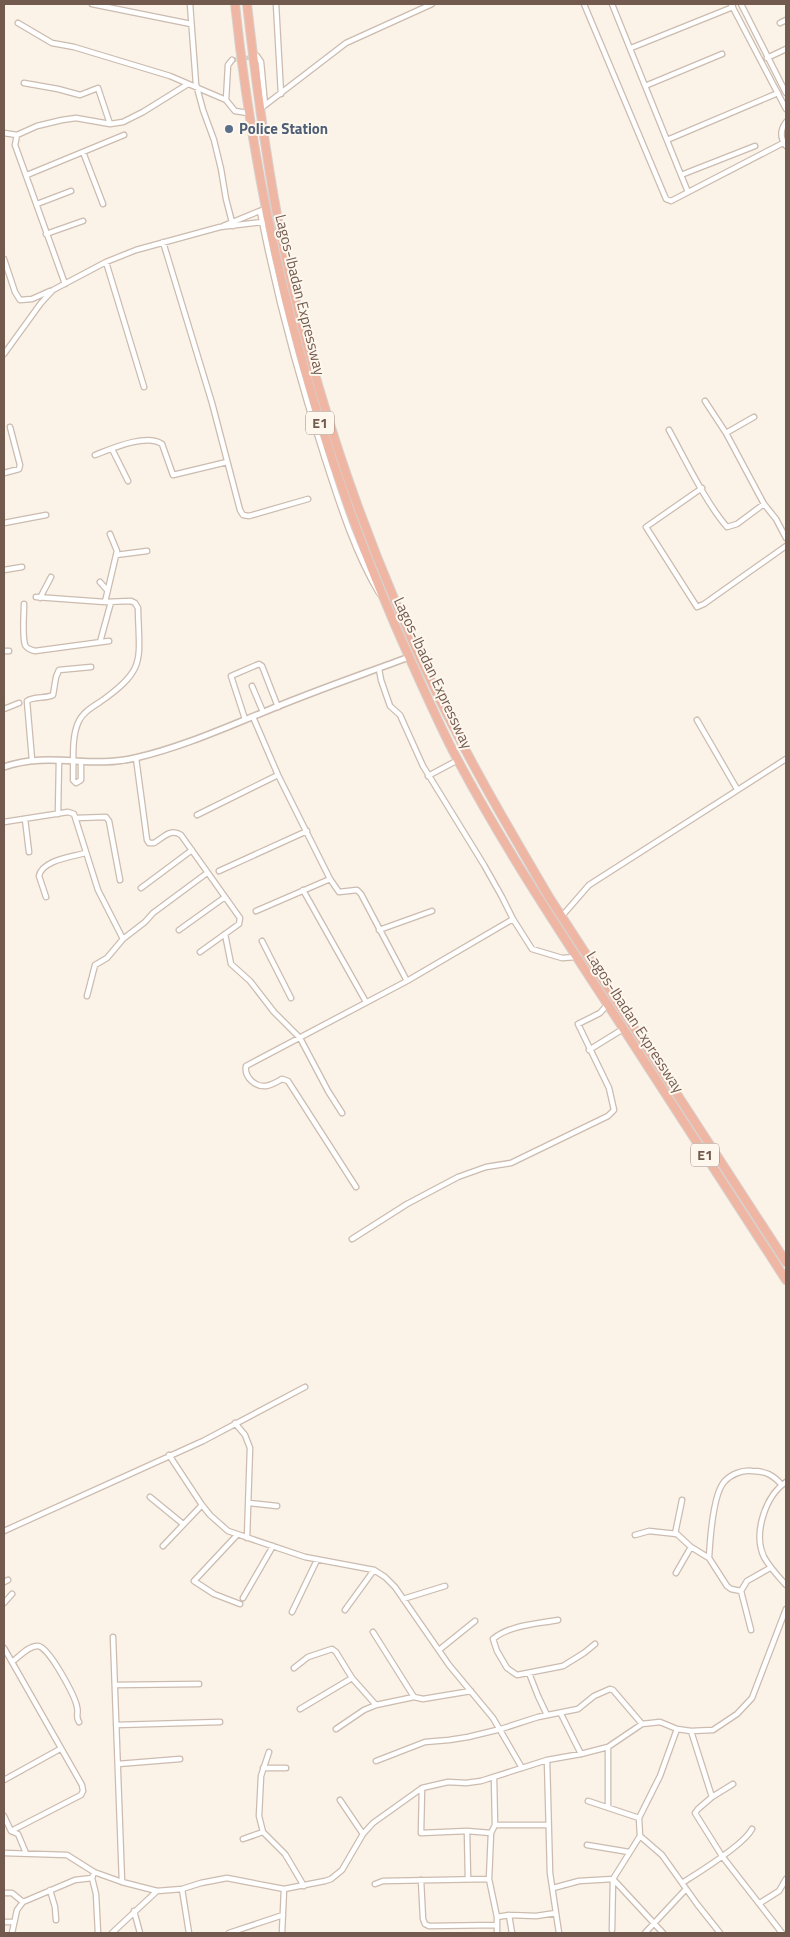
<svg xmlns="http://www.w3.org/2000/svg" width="790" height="1937" viewBox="0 0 790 1937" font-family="'Titillium Web',sans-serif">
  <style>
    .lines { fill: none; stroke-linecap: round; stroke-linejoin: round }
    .minor-tunnel { stroke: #d9cdc2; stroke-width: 4.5; stroke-dasharray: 4.5 2; stroke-linecap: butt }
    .minor-casing { stroke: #ccbbaf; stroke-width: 7 }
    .tertiary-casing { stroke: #ccbbaf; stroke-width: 8 }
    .motorway-casing { stroke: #d8d1cd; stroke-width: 10 }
    .minor { stroke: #fff; stroke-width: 4.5 }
    .tertiary { stroke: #fff; stroke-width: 5 }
    .motorway { stroke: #efb6a4; stroke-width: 8 }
    .service-dot { fill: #5c6f8a; stroke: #fef7ee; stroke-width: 2 }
    .labels { text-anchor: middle; stroke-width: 4; stroke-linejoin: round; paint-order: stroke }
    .shield { fill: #fef7ee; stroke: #9d897e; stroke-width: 1 }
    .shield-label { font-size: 14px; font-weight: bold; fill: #735a4e }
    .service-label { font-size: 15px; font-weight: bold; fill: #4e5e75; stroke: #fef7ee; text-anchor: start }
    .street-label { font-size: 15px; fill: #735a4e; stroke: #fef7ee }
  </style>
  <rect width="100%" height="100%" fill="#fbf3e8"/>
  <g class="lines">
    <!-- minor-tunnel -->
    <path class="minor-tunnel" d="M 232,60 L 253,57"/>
    <!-- minor casing -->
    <g class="minor-casing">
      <path id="minor" d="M 92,4 L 191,24
        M 190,4 L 196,84 L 203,110 L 214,140 L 221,169 L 226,199 L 233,226
        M 276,4 L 281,94
        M 584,4 L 666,199 L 671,201 L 783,143
        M 612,4 L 681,175 L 755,146
        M 731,4 L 786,109
        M 741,4 L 786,93
        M 18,23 L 52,43 L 74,47 L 170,76 L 226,100 L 235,111 L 248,113
        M 780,23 L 786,20
        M 631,48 L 733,7
        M 257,56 L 261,62 L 265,105
        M 767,58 L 786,49
        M 24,83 L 58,89 L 80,95 L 98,88 L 110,124
        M 645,86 L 722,54
        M 226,100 L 228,65 L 232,60
        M 260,109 L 346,43 L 432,4
        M 786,122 C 780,130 780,138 786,146
        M 4,133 L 17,135 L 37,126 L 62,120 L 76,118 L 110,124 L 123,122 L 143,112 L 188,84
        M 17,135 L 15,145 L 65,284
        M 667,140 L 778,93
        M 83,152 L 103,204
        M 27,175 L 124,135
        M 681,175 L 688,192
        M 37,204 L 71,191
        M 260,211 C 276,294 298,376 324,456 C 339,502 354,551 379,593
        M 223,226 L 262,210
        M 46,234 L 83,221
        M 163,242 L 212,403 L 240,510 L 243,515 L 249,516 L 308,499
        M 4,259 L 15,292 L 20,300 L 32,299 L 50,291
        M 106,262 L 144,387
        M 4,354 L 41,303 L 53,290 L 106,262 L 136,250 L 220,227 L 263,222
        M 705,401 L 726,433 L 764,504 L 776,519 L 786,538
        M 669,430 C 685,459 706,503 727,527 L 737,524 L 764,504
        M 726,433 L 754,417
        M 112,449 L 128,481
        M 95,455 C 111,449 146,433 162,444 L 173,475 L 227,462
        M 4,473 L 19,469 L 20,465 L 10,427
        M 702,488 L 646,527 L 697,607 L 704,604 L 786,546
        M 4,523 L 46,515
        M 116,555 L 147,551
        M 4,570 L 22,567
        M 100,582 L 107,590
        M 36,597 L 105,602 L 131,601 L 135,603 L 138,608 C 139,661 147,669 100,702 C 92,707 82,713 78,723 C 71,739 74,762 73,780 L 76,783 L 81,780 L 81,761
        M 40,598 L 51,577
        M 105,602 L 117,551 L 110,534
        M 24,604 C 24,615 22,635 25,645 C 27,649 31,650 35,651 L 109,641
        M 100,642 L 111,602
        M 4,651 L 9,651
        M 379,669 L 381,680 L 390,706 L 400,715 L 423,766 L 484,865 L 502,897 L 513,919 L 532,949 L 562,958 L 576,957
        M 252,686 L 263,712
        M 4,709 L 19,703
        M 253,717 L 278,775 L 330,879 L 339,892 L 357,890 L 361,894 L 407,981
        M 245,719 L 231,676 L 259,664 L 262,666 L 278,707
        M 697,720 L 737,789
        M 136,758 L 147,840 L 149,843 L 154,843 C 163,838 170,828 181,835 L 240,918 L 239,924 L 200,952
        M 32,760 L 27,701 C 34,696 45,699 53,695 L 56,677 L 59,670 L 91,667
        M 428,776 L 458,760
        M 58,814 L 59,760
        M 197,815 L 278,775
        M 76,818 L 106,817 L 109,821 L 120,880
        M 25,819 L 29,852
        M 4,822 L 68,812 L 74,814 L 98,890 L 123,939
        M 219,871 L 307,831
        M 141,888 L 192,850
        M 303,890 L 366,1002
        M 46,897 L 39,876 C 42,860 72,857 85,853
        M 256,911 L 330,879
        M 562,916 L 589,885 L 786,759
        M 179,930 L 225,897
        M 379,930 L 432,911
        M 225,934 L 231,964 L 250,981 L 274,1012 L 300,1038 L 328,1091 L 342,1113
        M 262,941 L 291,998
        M 87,996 L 95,965 L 107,958 L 123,939 L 145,922 L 153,913 L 207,873
        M 589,1050 L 623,1029
        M 356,1187 L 288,1081 L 282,1079 C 277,1082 272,1085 266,1086 C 255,1087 244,1077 246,1066 L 407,981 L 513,919
        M 352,1239 L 407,1204 L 458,1177 L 486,1167 L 511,1163 L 608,1116 L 614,1110 L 609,1088 L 578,1024 L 600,1013 L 607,1005
        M 235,1423 L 245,1435 L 250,1448 L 247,1538
        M 169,1455 L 202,1505 L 210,1515 L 228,1531 L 305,1557 L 374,1570 L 385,1577 L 395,1587 L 449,1665 L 493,1718 L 522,1768
        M 786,1482 C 765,1496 753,1534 764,1557 C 770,1568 778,1576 786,1585
        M 150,1497 L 183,1524
        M 249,1503 L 277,1506
        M 4,1531 L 203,1441 L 305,1387
        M 675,1534 L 682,1500
        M 237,1535 L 194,1581 L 214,1594 L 240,1604
        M 635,1535 L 649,1531 L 677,1534 L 691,1547 L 709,1558 L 727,1586 L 731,1589 L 741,1591
        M 163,1546 L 202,1505
        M 709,1558 C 710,1540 713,1495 724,1482 C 731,1474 742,1470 752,1471 C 766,1471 773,1475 782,1485
        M 676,1573 L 691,1547
        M 4,1582 L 8,1580
        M 243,1598 L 273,1546
        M 403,1599 L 445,1586
        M 4,1603 L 12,1594
        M 345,1610 L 374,1570
        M 292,1612 L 317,1560
        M 558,1620 C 537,1624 509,1625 493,1639 L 497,1651 L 507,1668 L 517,1675 L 563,1666 L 584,1653 L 595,1644
        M 751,1630 L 741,1591 L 747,1581 L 770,1568
        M 373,1632 L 414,1697
        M 113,1637 L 122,1882
        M 4,1648 L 82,1785 L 83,1791 L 81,1795 L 11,1831
        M 439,1650 L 475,1621
        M 12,1662 C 19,1657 29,1645 38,1646 C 49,1647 75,1696 77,1707 C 79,1713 75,1716 79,1722
        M 294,1668 L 308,1657 L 332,1649 L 336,1652 L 352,1678 L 376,1705
        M 529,1673 L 538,1696 L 547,1715
        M 115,1685 L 199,1684
        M 300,1709 L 352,1678
        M 561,1714 L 581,1754
        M 116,1725 L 220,1722
        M 336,1729 L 364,1710 L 376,1705 L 414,1697 L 423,1699 L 471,1691
        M 691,1731 L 712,1797 L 698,1809 L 695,1813 L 722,1856 L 782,1933
        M 269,1752 L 261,1776 L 259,1816 L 263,1832 L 285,1854 L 304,1886
        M 547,1760 L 550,1873 L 559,1933
        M 376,1761 L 425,1742 L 449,1740 L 468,1737 L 501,1729 L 538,1717 L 578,1709 L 594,1696 L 610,1689 L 613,1690 L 642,1724
        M 118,1764 L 180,1759
        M 263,1768 L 286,1768
        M 494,1778 L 495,1825 L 491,1833 L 489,1879 L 497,1917 L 497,1933
        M 4,1780 L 60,1749
        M 422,1788 L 421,1833 L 467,1831 L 491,1833
        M 712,1797 L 733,1784
        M 340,1800 L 363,1834
        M 588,1801 L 639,1818
        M 608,1806 L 608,1747
        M 4,1816 L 11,1831 L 18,1834 L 26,1853
        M 495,1825 L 548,1825
        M 467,1831 L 468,1879
        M 640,1836 L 662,1855 L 697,1904 L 720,1933
        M 243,1839 L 263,1832
        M 587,1845 L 629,1852
        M 4,1853 L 67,1855 L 94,1872 L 122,1882 L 157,1891 L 182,1889 L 201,1883 L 227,1878 L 284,1889 L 325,1881 L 331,1879 L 342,1870 L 363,1834 L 373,1823 L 422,1788 L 448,1782 L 466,1783 L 481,1781 L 547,1760 L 581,1754 L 608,1747 L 642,1724 L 660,1722 L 677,1729 L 691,1731 L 713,1730 L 737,1714 L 752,1698 L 786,1609
        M 92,1878 L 96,1894 L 98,1933
        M 421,1880 L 423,1919 L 425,1924 L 429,1926 L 497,1925
        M 682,1883 C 698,1873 744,1845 752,1829
        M 375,1884 L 383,1881 L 489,1879
        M 553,1888 L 579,1881 L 613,1879 L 663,1933
        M 182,1889 L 189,1933
        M 50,1890 L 55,1907 L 56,1920
        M 4,1893 L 12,1893 L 23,1902
        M 760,1903 L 779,1891 L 786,1879
        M 134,1911 L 140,1933
        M 509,1915 L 536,1916 L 556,1913
        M 497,1917 L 509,1915 L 512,1933
        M 4,1922 L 14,1922
        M 612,1930 L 613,1879 L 640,1836 L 639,1818 L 660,1776 L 677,1729
        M 12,1933 L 17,1910 L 23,1902 L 75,1880 L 92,1878 L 94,1872
        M 112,1933 L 157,1891
        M 229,1933 L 283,1915
        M 282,1933 L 284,1889
        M 645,1933 L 686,1889"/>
    </g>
    <!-- tertiary casing -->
    <g class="tertiary-casing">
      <path id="tertiary" d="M 4,767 C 49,751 90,769 135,758 C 179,748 222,729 264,712 C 311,692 361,675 409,657"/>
    </g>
    <!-- motorway casing -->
    <g class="motorway-casing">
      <path id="motorway" d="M 235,4 C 258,221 309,424 395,625 C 414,668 433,712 454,753 C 504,848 563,936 621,1025 C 676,1110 731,1195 786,1280
        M 247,4 C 256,83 266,162 282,240 C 315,399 369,554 440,700 C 473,768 511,832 549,897 L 786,1262"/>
    </g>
    <!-- minor -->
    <use href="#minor" class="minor"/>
    <!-- tertiary -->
    <use href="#tertiary" class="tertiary"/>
    <!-- motorway -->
    <use href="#motorway" class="motorway"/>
  </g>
  <!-- markers -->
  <circle class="service-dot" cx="229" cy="129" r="5"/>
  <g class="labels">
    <!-- shield labels -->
    <g class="shield">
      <rect x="306" y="411.5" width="28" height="23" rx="4"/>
      <rect x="691" y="1143.5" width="28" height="23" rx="4"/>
    </g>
    <g class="shield-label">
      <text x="320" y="428">E1</text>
      <text x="705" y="1160">E1</text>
    </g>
    <!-- service labels -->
    <g class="service-label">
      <text x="239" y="134">Police Station</text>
    </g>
    <!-- street labels -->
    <g class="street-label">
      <text transform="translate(300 295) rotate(76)" y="5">Lagos-Ibadan Expressway</text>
      <text transform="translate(433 673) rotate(65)" y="5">Lagos-Ibadan Expressway</text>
      <text transform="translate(635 1022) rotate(57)" y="5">Lagos-Ibadan Expressway</text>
    </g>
  </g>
  <!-- border -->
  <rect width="790" height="1937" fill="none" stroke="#735a4e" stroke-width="10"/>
</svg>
